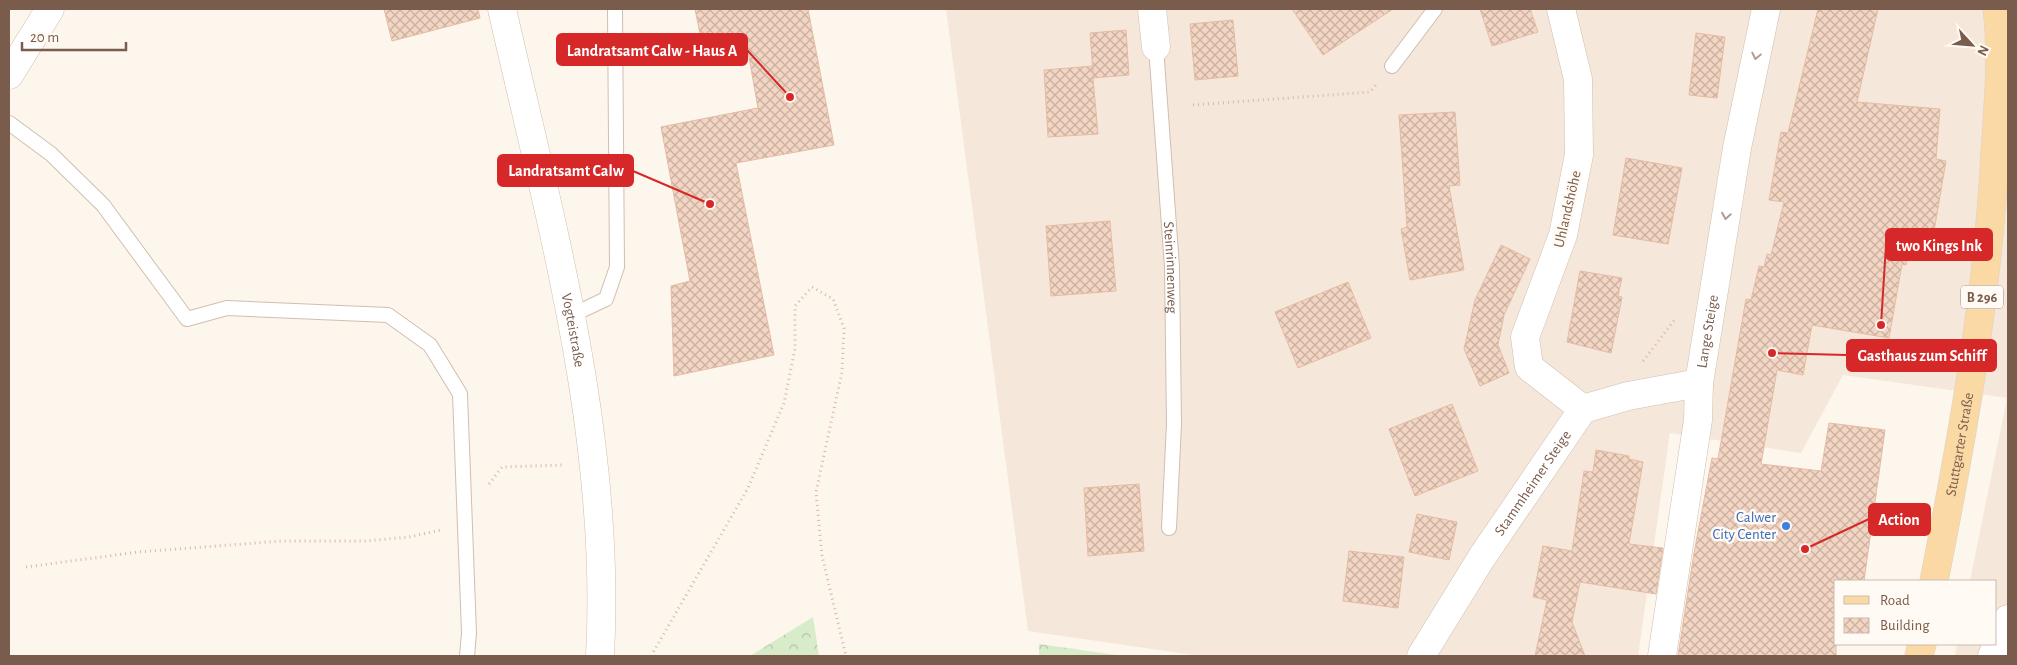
<svg xmlns="http://www.w3.org/2000/svg" width="2017" height="665" viewBox="0 0 2017 665" font-family="'Alegreya Sans',sans-serif">
  <style>
    .residential { fill: #f5e8da }
    .forest { fill: url(#forest-crowns) }
    .building { fill: url(#building-cross-hatch); stroke: #e6bba3 }
    .lines { fill: none; stroke-linecap: round; stroke-linejoin: round }
    .service-casing { stroke: #d1beb0; stroke-width: 16 }
    .minor-casing { stroke: #d1beb0; stroke-width: 29 }
    .primary-casing { stroke: #dad1cd; stroke-width: 29 }
    .path { stroke: #d9b8a5; stroke-width: 3; stroke-dasharray: 1 4; stroke-linecap: butt }
    .service { stroke: #fff; stroke-width: 14 }
    .minor { stroke: #fff; stroke-width: 28 }
    .primary { stroke: #fbd9a5; stroke-width: 28 }
    .oneway { stroke: #af9d94 }
    .shop-dot { fill: #3f7fe0; stroke: #fffaf3; stroke-width: 2 }
    .labels { text-anchor: middle; stroke-width: 5; stroke-linejoin: round; paint-order: stroke }
    .shield { fill: #fffaf3; stroke: #a28b7f; stroke-width: 1 }
    .shield-label { font-size: 14px; font-weight: bold; fill: #7a5c4d }
    .street-label { font-size: 15px; fill: #7a5c4d; stroke: #fffaf3 }
    .shop-label { font-size: 15px; fill: #366cbe; stroke: #fffaf3; text-anchor: end }
    .leader { fill: none; stroke: #d62828; stroke-width: 2 }
    .callout-dot { fill: #d62828; stroke: #fffaf3; stroke-width: 2 }
    .callout { fill: #d62828; stroke: #d62828; stroke-width: 2 }
    .callout-label { font-size: 16px; text-anchor: middle; font-weight: bold; fill: #fff }
  </style>
  <defs>
    <pattern id="forest-crowns" width="20" height="18" patternUnits="userSpaceOnUse" patternTransform="scale(1.25)"><rect width="20" height="18" fill="#d8ecc9"/><path d="M2 6a3 3 0 1 1 6 0M12 15a3 3 0 1 1 6 0" fill="none" stroke="#b4c2a5"/></pattern>
    <pattern id="building-cross-hatch" width="8" height="8" patternUnits="userSpaceOnUse" patternTransform="scale(1.25)"><rect width="8" height="8" fill="#f3d5c3"/><path d="M0 0l8 8M0 8l8-8" fill="none" stroke="#cab0a1"/></pattern>
  </defs>
  <rect width="100%" height="100%" fill="#fdf6ec"/>
  <!-- residential -->
  <path class="residential" d="M 946,9 L 2008,9 L 2008,656 L 1955,656 L 1957,644 L 1996,644 L 1996,581 L 1970,581 L 2007,398 L 1843,375 L 1801,453 L 1670,433 L 1638,656 L 1200,656 L 1028,631 Z"/>
  <!-- forest -->
  <path class="forest" d="M 813,617 L 819,656 L 750,656 Z
    M 1039,644 L 1123,656 L 1039,656 Z"/>
  <!-- building -->
  <path class="building" d="M 384,9 L 478,9 L 480,18 L 392,41 Z
    M 695,9 L 808,9 L 834,145 L 736,163 L 774,355 L 674,376 L 671,286 L 690,281 L 661,127 L 758,108 L 746,40 L 703,49 Z
    M 1292,9 L 1393,9 L 1323,55 Z
    M 1480,9 L 1530,9 L 1538,32 L 1492,46 Z
    M 1818,9 L 1878,9 L 1857,102 L 1940,109 L 1936,159 L 1946,161 L 1933,237 L 1911,234 L 1906,265 L 1902,264 L 1889,338 L 1812,325 L 1803,375 L 1777,370 L 1761,464 L 1821,471 L 1829,423 L 1885,430 L 1864,581 L 1836,581 L 1836,656 L 1678,656 L 1694,553 L 1712,458 L 1718,459 L 1746,299 L 1751,300 L 1759,266 L 1764,267 L 1767,254 L 1771,255 L 1784,202 L 1769,200 L 1781,132 L 1788,133 Z
    M 1233,20 L 1238,76 L 1195,80 L 1190,24 Z
    M 1126,30 L 1129,75 L 1093,78 L 1098,134 L 1048,137 L 1044,70 L 1093,66 L 1093,73 L 1090,33 Z
    M 1696,33 L 1725,37 L 1717,98 L 1689,95 Z
    M 1455,112 L 1460,185 L 1449,186 L 1464,270 L 1410,280 L 1401,229 L 1407,227 L 1399,115 Z
    M 1626,158 L 1682,168 L 1668,244 L 1613,235 Z
    M 1110,221 L 1116,291 L 1051,296 L 1046,226 Z
    M 1501,245 L 1530,259 L 1504,315 L 1498,345 L 1509,373 L 1480,386 L 1464,349 L 1475,300 Z
    M 1580,271 L 1622,278 L 1618,296 L 1622,297 L 1611,353 L 1567,342 Z
    M 1348,282 L 1371,338 L 1298,368 L 1275,312 Z
    M 1452,404 L 1478,471 L 1415,496 L 1389,429 Z
    M 1596,450 L 1629,456 L 1629,459 L 1643,462 L 1629,544 L 1663,548 L 1656,594 L 1580,582 L 1572,622 L 1585,656 L 1535,656 L 1547,600 L 1533,597 L 1543,546 L 1572,551 L 1584,471 L 1593,472 Z
    M 1139,484 L 1144,551 L 1088,556 L 1084,488 Z
    M 1417,514 L 1457,522 L 1449,560 L 1409,552 Z
    M 1349,551 L 1404,557 L 1398,608 L 1343,601 Z"/>
  <g class="lines">
    <!-- service casing -->
    <g class="service-casing">
      <g id="service">
        <path id="s1" d="M 1156,47 L 1172,267 L 1174,424 L 1169,528"/>
        <path d="M 1392,66 L 1435,9"/>
        <path d="M 9,123 L 51,154 L 103,205 L 187,319 L 227,308 L 388,315 L 430,345 L 460,394 L 469,633 L 467,656"/>
        <path d="M 572,315 L 606,299 L 617,267 L 615,9"/>
      </g>
    </g>
    <!-- minor casing -->
    <g class="minor-casing">
      <g id="minor">
        <path id="s2" d="M 502,9 C 550,221 612,436 600,656"/>
        <path d="M 1152,9 L 1156,47"/>
        <path d="M 1561,9 L 1578,79 L 1579,155 L 1563,235 L 1525,337 L 1529,367 L 1583,409"/>
        <path d="M 9,75 L 50,9"/>
        <path id="s3" d="M 1421,656 L 1482,557 L 1583,409 L 1628,396 L 1699,383"/>
        <path id="s4" d="M 1662,656 L 1698,420 L 1699,383 L 1737,148 L 1766,9"/>
        <path d="M 1992,656 L 2008,619"/>
      </g>
    </g>
    <!-- primary casing -->
    <g class="primary-casing">
      <g id="primary">
        <path id="s5" d="M 1934,581 C 1962,439 1988,296 1995,152 C 1998,104 2003,56 1997,9"/>
        <path d="M 1919,656 L 1922,644"/>
      </g>
    </g>
    <!-- path -->
    <path class="path" d="M 1193,105 L 1370,92 L 1376,85
      M 1643,361 L 1676,318
      M 489,484 L 502,467 L 562,465
      M 26,567 L 138,552 L 282,541 L 366,541 L 409,537 L 441,530
      M 651,656 L 748,488 L 784,403 L 795,349 L 795,306 L 812,287 L 833,299 L 844,328 L 842,372 L 816,492 L 822,556 L 846,656"/>
    <!-- service -->
    <use href="#service" class="service"/>
    <!-- minor -->
    <use href="#minor" class="minor"/>
    <!-- primary -->
    <use href="#primary" class="primary"/>
  </g>
  <!-- one-way arrows -->
  <defs><path id="oneway-chevron" d="M-2-3.5L2.5 0L-2 3.5" fill="none" stroke-width="1.6" stroke-linecap="round" stroke-linejoin="round" transform="scale(1.25)"/></defs>
  <g class="oneway">
    <use href="#oneway-chevron" transform="translate(1756 56) rotate(102)"/>
    <use href="#oneway-chevron" transform="translate(1726 216) rotate(99)"/>
  </g>
  <!-- markers -->
  <circle class="shop-dot" cx="1786" cy="526" r="5"/>
  <g class="labels">
    <!-- shield labels -->
    <rect class="shield" x="1961" y="285.5" width="42" height="23" rx="4"/>
    <g class="shield-label">
      <text x="1982" y="302">B 296</text>
    </g>
    <!-- street labels -->
    <g class="street-label">
      <text transform="translate(1567 209) rotate(-77)" y="5">Uhlandshöhe</text>
      <text dy="5" stroke="none"><textPath href="#s1" startOffset="221">Steinrinnenweg</textPath></text>
      <text dy="5" stroke="none"><textPath href="#s2" startOffset="329">Vogteistraße</textPath></text>
      <text dy="5" stroke="none"><textPath href="#s4" startOffset="328">Lange Steige</textPath></text>
      <text dy="5" stroke="none"><textPath href="#s5" startOffset="139">Stuttgarter Straße</textPath></text>
      <text dy="5" stroke="none"><textPath href="#s3" startOffset="206">Stammheimer Steige</textPath></text>
    </g>
    <!-- shop labels -->
    <g class="shop-label">
      <text x="1776" y="522">Calwer<tspan x="1776" dy="17">City Center</tspan></text>
    </g>
  </g>
  <!-- callouts -->
  <path class="leader" d="M790 97L747 50M710 204L633 171M1881 325L1886 245M1772 353L1847 355M1805 549L1869 519"/>
  <g class="callout-dot">
    <circle cx="790" cy="97" r="5"/>
    <circle cx="710" cy="204" r="5"/>
    <circle cx="1881" cy="325" r="5"/>
    <circle cx="1772" cy="353" r="5"/>
    <circle cx="1805" cy="549" r="5"/>
  </g>
  <g class="callout">
    <rect x="557" y="34" width="190" height="31" rx="5"/>
    <rect x="498" y="155" width="135" height="31" rx="5"/>
    <rect x="1886" y="229" width="106" height="31" rx="5"/>
    <rect x="1847" y="340" width="149" height="31" rx="5"/>
    <rect x="1869" y="504" width="61" height="31" rx="5"/>
  </g>
  <g class="callout-label">
    <text x="652" y="56">Landratsamt Calw - Haus A</text>
    <text x="566" y="176">Landratsamt Calw</text>
    <text x="1939" y="251">two Kings Ink</text>
    <text x="1922" y="361">Gasthaus zum Schiff</text>
    <text x="1899" y="525">Action</text>
  </g>
  <!-- border -->
  <rect width="2017" height="665" fill="none" stroke="#7a5c4d" stroke-width="20"/>
  <!-- legend -->
  <rect x="1834" y="580" width="162" height="65" fill="#fffaf3" stroke="#cabbb1"/>
  <rect x="1844" y="596" width="25" height="8" fill="#fbd9a5" stroke="#cabbb1"/>
  <text x="1880" y="605" font-size="15" fill="#7a5c4d">Road</text>
  <rect x="1844" y="618" width="25" height="15" fill="url(#building-cross-hatch)" stroke="#cabbb1"/>
  <text x="1880" y="630" font-size="15" fill="#7a5c4d">Building</text>
  <!-- north arrow -->
  <g transform="translate(1972 45) rotate(116)" stroke="#fffaf3" stroke-width="4" paint-order="stroke">
  <path d="M0-4L9 19L0 12L-9 19Z" fill="#7a5c4d"/>
  <text y="-8" font-size="14" font-weight="bold" text-anchor="middle" fill="#7a5c4d">N</text>
  </g>
  <!-- scale -->
  <path d="M22 42v8h104v-8" fill="none" stroke="#7a5c4d" stroke-width="2.5"/>
  <text x="30" y="42" font-size="15" fill="#7a5c4d" stroke="#fffaf3" stroke-width="4" paint-order="stroke">20 m</text>
</svg>
